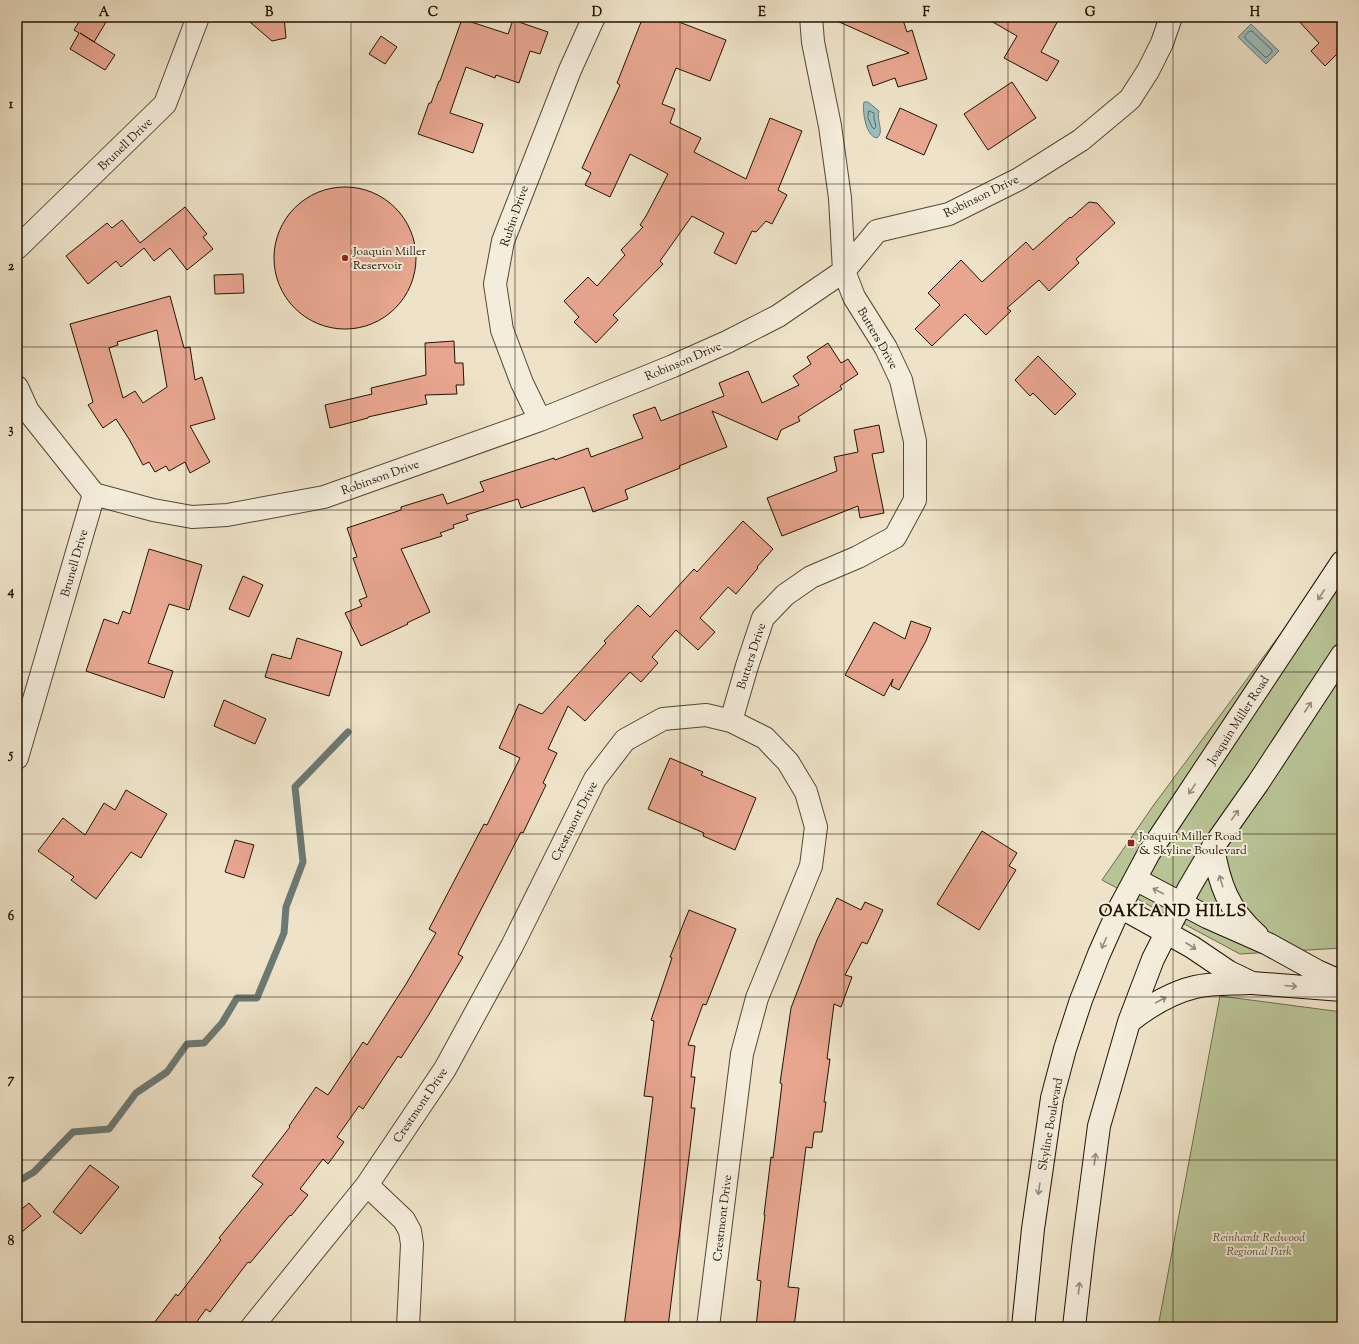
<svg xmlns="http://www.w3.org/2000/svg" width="1359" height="1344" viewBox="0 0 1359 1344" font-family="'Sorts Mill Goudy',serif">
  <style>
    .green { fill: #b9c496; stroke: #6d6c4e }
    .water { fill: #9cbdbe; stroke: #6b7974 }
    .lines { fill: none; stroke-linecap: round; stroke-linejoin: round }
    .shore { stroke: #5e6862; stroke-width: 1 }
    .stream { stroke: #6b7974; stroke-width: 7 }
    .building { fill: #e8a690; stroke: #211305; fill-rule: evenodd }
    .street-casing { stroke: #544736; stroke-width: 24 }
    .secondary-casing { stroke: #211305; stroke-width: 24 }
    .street { stroke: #f4eddb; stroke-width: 22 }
    .secondary { stroke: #f4eddb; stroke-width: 22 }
    .oneway { stroke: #958b7b }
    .grid { fill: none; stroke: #211305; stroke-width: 1; stroke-opacity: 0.55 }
    .poi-dot { fill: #8f2418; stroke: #f4eddb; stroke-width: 1.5 }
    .labels { text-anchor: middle; stroke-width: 4; stroke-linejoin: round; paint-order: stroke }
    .street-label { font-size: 12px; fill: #211305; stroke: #f4eddb }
    .poi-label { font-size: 12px; fill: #211305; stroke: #f4eddb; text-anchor: start }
    .park-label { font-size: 12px; font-style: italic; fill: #565138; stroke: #f4eddb }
    .district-label { font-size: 16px; font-weight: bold; letter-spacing: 1px; fill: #211305; stroke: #f4eddb }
    .neatline { fill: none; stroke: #211305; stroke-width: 1.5 }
    .grid-label { font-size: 13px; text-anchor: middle; font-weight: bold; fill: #211305 }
  </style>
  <rect width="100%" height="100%" fill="#eee3c8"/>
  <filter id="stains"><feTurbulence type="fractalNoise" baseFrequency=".005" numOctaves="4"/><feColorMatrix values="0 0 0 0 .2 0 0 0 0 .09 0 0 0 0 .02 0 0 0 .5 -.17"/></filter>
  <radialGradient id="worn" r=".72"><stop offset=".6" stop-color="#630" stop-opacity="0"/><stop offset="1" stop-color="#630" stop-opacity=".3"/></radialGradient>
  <!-- green -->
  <path class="green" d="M 1342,548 L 1342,948 L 1240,954 L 1102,880 L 1153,806 L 1327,571 Z
    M 1220,996 L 1342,1012 L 1342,1327 L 1158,1327 Z"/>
  <!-- water -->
  <path class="water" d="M 1251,24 L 1279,51 L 1266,64 L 1238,37 Z
    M 864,102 L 868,102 L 879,111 C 876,121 885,132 877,138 C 866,137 862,111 864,102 Z"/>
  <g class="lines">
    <!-- shore -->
    <path class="shore" d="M 1250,31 L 1252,31 L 1272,50 L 1272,52 L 1267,57 L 1265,57 L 1245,38 L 1245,36 Z
      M 869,111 L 874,113 L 874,118 L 876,127 L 874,129 L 872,127 L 868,118 Z"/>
    <!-- stream -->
    <path class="stream" d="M 17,1182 L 34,1172 L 73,1132 L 109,1129 L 136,1093 L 167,1072 L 187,1044 L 204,1043 L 222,1023 L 237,998 L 257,998 L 284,933 L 286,907 L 303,862 L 295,787 L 348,732"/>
  </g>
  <!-- building -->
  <path class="building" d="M 82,17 L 109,17 L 94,42 L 80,33 L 115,55 L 105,70 L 70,49 L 79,33 L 74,30 Z
    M 244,17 L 284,17 L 286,38 L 272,41 Z
    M 643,17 L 666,17 L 726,40 L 710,81 L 676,68 L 662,104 L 675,109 L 670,123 L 701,138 L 694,152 L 746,179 L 770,118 L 802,131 L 778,190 L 787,195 L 772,224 L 766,221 L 756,232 L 752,231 L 736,264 L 714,253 L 724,233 L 692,216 L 660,261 L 663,264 L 613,315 L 618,320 L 596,343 L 574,322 L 579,317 L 564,301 L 588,277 L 597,286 L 625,255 L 621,250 L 643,227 L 640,225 L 646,216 L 668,174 L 630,154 L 610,197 L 585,185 L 591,173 L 582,168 L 620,85 L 617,83 Z
    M 828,17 L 897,17 L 903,20 L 907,32 L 912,30 L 927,79 L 898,87 L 895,78 L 873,86 L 867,66 L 909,53 Z
    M 984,17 L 1060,17 L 1041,52 L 1059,61 L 1047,81 L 1004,58 L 1017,36 Z
    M 1295,17 L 1342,17 L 1342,49 L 1325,66 L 1311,51 L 1319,43 Z
    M 462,19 L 508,34 L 513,20 L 548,32 L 540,54 L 530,51 L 519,83 L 496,75 L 495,78 L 466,67 L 450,113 L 483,124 L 473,153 L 418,134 L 429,103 L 431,103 L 439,81 L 440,81 Z
    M 381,36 L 397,47 L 385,64 L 369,54 Z
    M 1012,82 L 1036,118 L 988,150 L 964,114 Z
    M 900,108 L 937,125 L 924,155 L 886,138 Z
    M274 258a71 71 0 1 1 142 0a71 71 0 1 1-142 0Z
    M 1089,202 L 1097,203 L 1115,223 L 1076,259 L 1079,263 L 1049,291 L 1039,280 L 1007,308 L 1011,311 L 986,335 L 965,314 L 932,346 L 915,329 L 940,305 L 928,293 L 961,260 L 982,282 L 1026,242 L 1033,250 L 1070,217 L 1071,218 Z
    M 185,207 L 207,234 L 203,237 L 213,249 L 187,270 L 170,248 L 154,261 L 144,248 L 121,267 L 116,261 L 88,284 L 66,256 L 107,223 L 112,228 L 122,220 L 140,243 Z
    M 243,274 L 244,293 L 215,294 L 214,275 Z
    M 170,296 L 184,348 L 190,347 L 195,380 L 202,377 L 215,419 L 190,426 L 210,462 L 190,473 L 185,462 L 169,471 L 166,466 L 155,472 L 149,462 L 143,465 L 129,439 L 116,419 L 103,428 L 88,405 L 93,402 L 70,324 ZM 157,330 L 167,387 L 143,403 L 135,391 L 123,398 L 109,348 L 118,345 L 117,342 Z
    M 454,341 L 455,363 L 463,363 L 464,385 L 456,385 L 457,394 L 425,395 L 427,404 L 368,417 L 368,418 L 330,428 L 325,405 L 372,394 L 371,388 L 426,375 L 425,343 Z
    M 828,343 L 841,363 L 848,359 L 858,374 L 840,386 L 842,389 L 798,417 L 800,421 L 781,430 L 777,440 L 712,411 L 727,447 L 679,466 L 680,468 L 625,490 L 628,499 L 593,512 L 584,487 L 521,508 L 518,499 L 466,515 L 468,520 L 453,525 L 454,528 L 440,533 L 442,536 L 401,549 L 430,612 L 407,623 L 408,624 L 361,646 L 345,613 L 362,606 L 359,600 L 367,597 L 353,558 L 357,557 L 347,528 L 401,510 L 401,507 L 443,494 L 447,504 L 484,491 L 480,482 L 554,458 L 555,460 L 588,448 L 591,457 L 643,438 L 633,415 L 655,407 L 661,421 L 724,396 L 719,383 L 748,371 L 762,403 L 799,385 L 793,376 L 811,364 L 807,357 Z
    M 1038,356 L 1076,394 L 1055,415 L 1033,393 L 1030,396 L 1015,380 Z
    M 879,425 L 884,452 L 872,454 L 884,513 L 860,518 L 858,506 L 782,536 L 767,498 L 837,471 L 834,457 L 858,452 L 854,430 Z
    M 743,521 L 773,549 L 757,567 L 758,568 L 736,594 L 728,587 L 700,618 L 715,632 L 698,650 L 676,630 L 652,657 L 658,663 L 641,682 L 630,672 L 585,721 L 568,706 L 548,749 L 557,753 L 543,783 L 546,785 L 523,833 L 521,832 L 458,954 L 463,957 L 428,1016 L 401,1058 L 398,1056 L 363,1109 L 359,1106 L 337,1137 L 344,1142 L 328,1164 L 323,1159 L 300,1189 L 308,1195 L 291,1216 L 290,1215 L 250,1263 L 248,1262 L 210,1312 L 206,1309 L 193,1327 L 151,1327 L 176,1294 L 178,1296 L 221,1240 L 219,1238 L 263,1184 L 252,1176 L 290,1127 L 289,1126 L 316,1087 L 328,1095 L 363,1042 L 367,1045 L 406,984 L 436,933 L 429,929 L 484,824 L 487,825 L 520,758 L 499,748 L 519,704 L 542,714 L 606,643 L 604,641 L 638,605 L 650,617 L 694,569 L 697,572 Z
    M 149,549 L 202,565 L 189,610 L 169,604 L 148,663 L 173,671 L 164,698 L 86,671 L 104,619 L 118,624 L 123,611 L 130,614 Z
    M 243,576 L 263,585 L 249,617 L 229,609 Z
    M 911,621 L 931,628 L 926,641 L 899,690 L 891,686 L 893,679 L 884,696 L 845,675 L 874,622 L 905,639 Z
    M 297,638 L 342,652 L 329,696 L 265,677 L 272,654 L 291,659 Z
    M 224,700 L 266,719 L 255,744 L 214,726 Z
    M 670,758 L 703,772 L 701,775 L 756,798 L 735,850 L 703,836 L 704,833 L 648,809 Z
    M 126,790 L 167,814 L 141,858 L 131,852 L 96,899 L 71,880 L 74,877 L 38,851 L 63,818 L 85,835 L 104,803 L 115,810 Z
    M 982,831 L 1017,853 L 1009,866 L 1016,870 L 979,930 L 937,904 Z
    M 235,840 L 254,845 L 244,878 L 225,872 Z
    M 837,898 L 861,910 L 865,902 L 883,910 L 867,944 L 862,942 L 845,975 L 852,977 L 841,1007 L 834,1004 L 827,1059 L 830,1059 L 824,1102 L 826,1102 L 822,1132 L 814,1132 L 812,1148 L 806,1147 L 788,1287 L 799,1288 L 794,1327 L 756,1327 L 761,1281 L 757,1280 L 765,1215 L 764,1215 L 771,1157 L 773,1158 L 782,1084 L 780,1083 L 791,1008 L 817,940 Z
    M 689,910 L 736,929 L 706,1005 L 703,1004 L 688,1045 L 695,1046 L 691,1077 L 695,1077 L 691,1108 L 695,1108 L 668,1327 L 624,1327 L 653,1097 L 644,1096 L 654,1021 L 651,1020 L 672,958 L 670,957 Z
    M 90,1165 L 119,1187 L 81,1234 L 53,1212 Z
    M 29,1203 L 41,1216 L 17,1236 L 17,1213 Z"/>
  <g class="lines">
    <!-- street casing -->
    <g class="street-casing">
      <path id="street" d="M 17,248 L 165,104 L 198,17
        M 17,387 L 28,411 L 94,494
        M 540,420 L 522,383 L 502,330 L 495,284 L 503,241 L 570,70 L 594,17
        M 94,494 L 153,510 L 192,517 L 227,515 L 324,497 L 540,420 L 673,366 L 727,342 L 778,316 L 844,271 L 877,231 L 949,214 L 1019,179 L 1081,140 L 1130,99 L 1148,71 L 1162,43 L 1171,17
        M 731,721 L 747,666 L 763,618 L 785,595 L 811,577 L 858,557 L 895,537 L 915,500 L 915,441 L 901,380 L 886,348 L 854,297 L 844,271 L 840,198 L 830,126 L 813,42 L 811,17
        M 17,758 L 94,494
        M 367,1185 L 404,1220 L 410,1231 L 412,1244 L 408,1327
        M 252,1327 L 367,1185 L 445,1069 L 512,946 L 595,779 L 625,740 L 663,719 L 706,715 L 731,721 L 765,738 L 788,762 L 806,792 L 816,827 L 811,866 L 757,998 L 742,1054 L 708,1327"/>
    </g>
    <!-- secondary casing -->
    <g class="secondary-casing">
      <path id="secondary" d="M 1213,847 C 1219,883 1228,910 1257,935
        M 1135,879 L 1207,917 L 1268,944 L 1317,971 L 1342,982
        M 1120,907 L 1192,947 L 1229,972 L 1252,983 L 1342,990
        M 1129,1022 C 1149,1006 1170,993 1195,987 C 1212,983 1231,984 1248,983
        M 1023,1327 L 1033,1229 L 1052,1098 L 1065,1049 L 1081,1000 L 1099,954 L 1120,907 L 1149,853 L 1342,562
        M 1074,1327 L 1083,1248 L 1099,1126 L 1129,1022 L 1153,959 L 1189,888 L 1213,847 L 1258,783 L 1342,655"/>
    </g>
    <!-- street -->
    <use href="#street" class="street"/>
    <!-- secondary -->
    <use href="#secondary" class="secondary"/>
  </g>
  <!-- one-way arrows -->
  <defs><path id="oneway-shaft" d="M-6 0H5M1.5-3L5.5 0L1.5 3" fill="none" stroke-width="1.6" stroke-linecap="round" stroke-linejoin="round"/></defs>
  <g class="oneway">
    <use href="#oneway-shaft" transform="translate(1321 595) rotate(123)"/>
    <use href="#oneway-shaft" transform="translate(1308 707) rotate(-56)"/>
    <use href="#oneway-shaft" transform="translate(1192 789) rotate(124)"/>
    <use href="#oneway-shaft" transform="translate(1235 815) rotate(-55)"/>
    <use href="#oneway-shaft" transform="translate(1221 881) rotate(-107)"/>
    <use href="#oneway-shaft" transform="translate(1158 891) rotate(-152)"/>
    <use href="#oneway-shaft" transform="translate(1104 943) rotate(114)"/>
    <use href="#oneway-shaft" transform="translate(1191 946) rotate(33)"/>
    <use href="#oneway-shaft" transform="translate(1291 986) rotate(5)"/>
    <use href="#oneway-shaft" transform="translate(1161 1000) rotate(-28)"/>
    <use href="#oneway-shaft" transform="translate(1095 1159) rotate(-82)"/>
    <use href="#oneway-shaft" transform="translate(1039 1189) rotate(98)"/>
    <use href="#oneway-shaft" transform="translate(1079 1288) rotate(-84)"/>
  </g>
  <!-- grid -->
  <path class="grid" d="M 186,17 L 186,1327M 351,17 L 351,1327M 515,17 L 515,1327M 680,17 L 680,1327M 844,17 L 844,1327M 1008,17 L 1008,1327M 1173,17 L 1173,1327M 17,184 L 1342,184M 17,347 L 1342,347M 17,510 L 1342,510M 17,672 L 1342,672M 17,834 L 1342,834M 17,997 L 1342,997M 17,1160 L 1342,1160"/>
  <!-- markers -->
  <g class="poi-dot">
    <circle cx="345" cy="258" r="4"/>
    <rect x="1127" y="839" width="8" height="8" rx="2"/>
  </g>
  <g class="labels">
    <!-- street labels -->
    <g class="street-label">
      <text transform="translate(125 144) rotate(-44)" y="4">Brunell Drive</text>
      <text transform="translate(981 196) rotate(-26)" y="4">Robinson Drive</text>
      <text transform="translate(514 216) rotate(-71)" y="4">Rubin Drive</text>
      <text transform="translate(878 338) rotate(60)" y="4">Butters Drive</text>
      <text transform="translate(683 361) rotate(-23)" y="4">Robinson Drive</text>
      <text transform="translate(380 477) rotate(-20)" y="4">Robinson Drive</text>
      <text transform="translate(74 563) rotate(-74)" y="4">Brunell Drive</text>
      <text transform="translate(751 656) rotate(-72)" y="4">Butters Drive</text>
      <text transform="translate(1238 720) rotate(-57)" y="4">Joaquin Miller Road</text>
      <text transform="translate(574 821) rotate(-63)" y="4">Crestmont Drive</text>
      <text transform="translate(420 1105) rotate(-56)" y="4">Crestmont Drive</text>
      <text transform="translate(1050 1124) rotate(-80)" y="4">Skyline Boulevard</text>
      <text transform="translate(722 1218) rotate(-83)" y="4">Crestmont Drive</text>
    </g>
    <!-- poi labels -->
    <g class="poi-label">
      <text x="353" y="255">Joaquin Miller<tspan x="353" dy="14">Reservoir</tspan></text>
      <text x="1139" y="840">Joaquin Miller Road<tspan x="1139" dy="14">&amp; Skyline Boulevard</tspan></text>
    </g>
    <!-- park labels -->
    <g class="park-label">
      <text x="1259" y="1241">Reinhardt Redwood<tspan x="1259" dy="14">Regional Park</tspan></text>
    </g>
    <!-- district labels -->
    <g class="district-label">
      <text x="1173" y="916">OAKLAND HILLS</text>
    </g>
  </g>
  <!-- margin -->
  <rect width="1359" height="1344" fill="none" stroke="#eee3c8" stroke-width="44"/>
  <rect x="22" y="22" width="1315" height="1300" class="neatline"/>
  <g class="grid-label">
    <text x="104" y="16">A</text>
    <text x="269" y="16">B</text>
    <text x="433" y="16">C</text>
    <text x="597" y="16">D</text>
    <text x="762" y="16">E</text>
    <text x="926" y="16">F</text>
    <text x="1090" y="16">G</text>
    <text x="1255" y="16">H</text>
    <text x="11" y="108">1</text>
    <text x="11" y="270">2</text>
    <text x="11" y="433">3</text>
    <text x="11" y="595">4</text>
    <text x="11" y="758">5</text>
    <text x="11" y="920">6</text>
    <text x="11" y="1083">7</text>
    <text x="11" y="1245">8</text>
  </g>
  <rect width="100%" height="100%" filter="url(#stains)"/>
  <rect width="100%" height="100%" fill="url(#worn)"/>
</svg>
